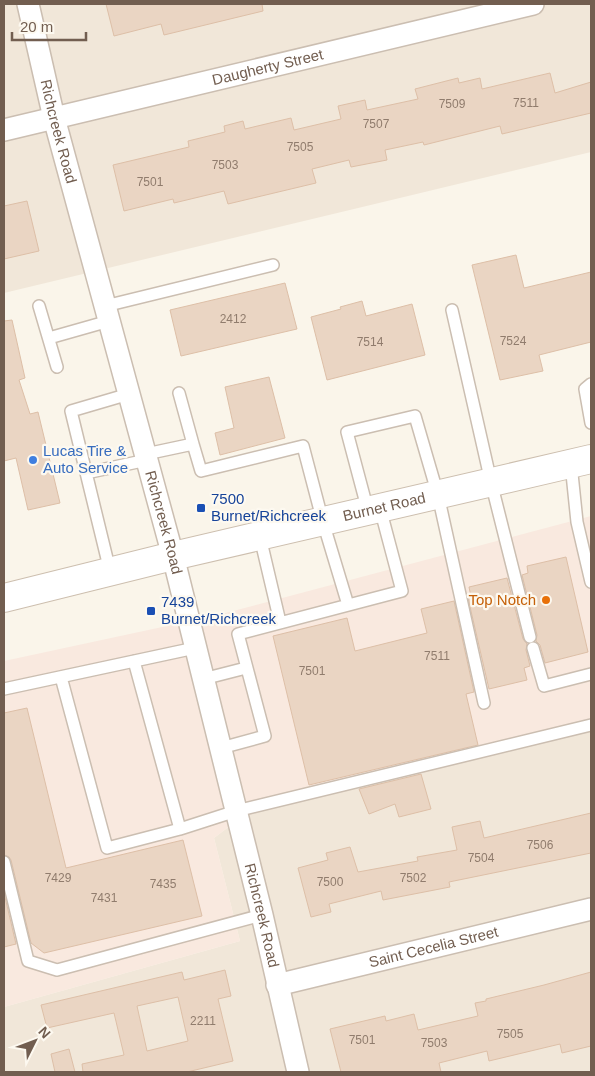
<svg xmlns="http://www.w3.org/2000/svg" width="595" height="1076" viewBox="0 0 595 1076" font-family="Arial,sans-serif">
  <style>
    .residential { fill: #f1e7d9 }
    .commercial { fill: #f9e9df }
    .building { fill: #ead5c3; stroke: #ddbfa7; fill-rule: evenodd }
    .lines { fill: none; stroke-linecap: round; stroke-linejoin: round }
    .lane-casing { stroke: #cbbeb1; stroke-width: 14 }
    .street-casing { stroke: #cbbeb1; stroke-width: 24 }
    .secondary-casing { stroke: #cdbfaf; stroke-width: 30 }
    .lane { stroke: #fff; stroke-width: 11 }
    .street { stroke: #fff; stroke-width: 21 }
    .secondary { stroke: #fff; stroke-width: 28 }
    .shop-dot { fill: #3f7fe0; stroke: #fdf9f0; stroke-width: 2 }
    .transit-dot { fill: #1a4fb4; stroke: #fdf9f0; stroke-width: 2 }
    .food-dot { fill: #e8710a; stroke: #fdf9f0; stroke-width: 2 }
    .labels { text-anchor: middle; stroke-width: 4.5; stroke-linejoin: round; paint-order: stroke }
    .number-label { font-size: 12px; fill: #907c6d }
    .street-label { font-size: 15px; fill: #725e50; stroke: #fdf9f0 }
    .shop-label { font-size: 15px; fill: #366cbe; stroke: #fdf9f0; text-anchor: start }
    .transit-label { font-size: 15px; fill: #164399; stroke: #fdf9f0; text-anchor: start }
    .food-label { font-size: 15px; fill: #c56008; stroke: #fdf9f0; text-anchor: end }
  </style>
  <rect width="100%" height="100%" fill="#faf5ea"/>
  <!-- residential -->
  <path class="residential" d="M 4,4 L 591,4 L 591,152 L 4,293 Z
    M 591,721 L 591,1072 L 4,1072 L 4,1007 L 240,941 L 214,838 L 264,800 Z"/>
  <!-- commercial -->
  <path class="commercial" d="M 591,516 L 591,721 L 264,800 L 214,838 L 240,941 L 4,1007 L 4,661 L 218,615 Z"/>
  <!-- building -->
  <path class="building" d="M 106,4 L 262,4 L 263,11 L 164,35 L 161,24 L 114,36 Z
    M 550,73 L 555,93 L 591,82 L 591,113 L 502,134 L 500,126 L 424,145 L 423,142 L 385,150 L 387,160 L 351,167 L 349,160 L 312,169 L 316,183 L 228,204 L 224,191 L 174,203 L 173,199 L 124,211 L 113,165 L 189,147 L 188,141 L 225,132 L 224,126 L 243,121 L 245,129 L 291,118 L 294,130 L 341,119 L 338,106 L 365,100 L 367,110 L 418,99 L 415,89 L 458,78 L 459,83 L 480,78 L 482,89 Z
    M 27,201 L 39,251 L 4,259 L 4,206 Z
    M 516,255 L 524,288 L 591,272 L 591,342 L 539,355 L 543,371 L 500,380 L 472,265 Z
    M 285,283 L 297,329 L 181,356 L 170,310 Z
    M 362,301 L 366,316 L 412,304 L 425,355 L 327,380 L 311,317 L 341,309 L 340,307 Z
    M 12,320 L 25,378 L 19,380 L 30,414 L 38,412 L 60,503 L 28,510 L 16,458 L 4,461 L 4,321 Z
    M 269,377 L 285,438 L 220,455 L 215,433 L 234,428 L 225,387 Z
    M 566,557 L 588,652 L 545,663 L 540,645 L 536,641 L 537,635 L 522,575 L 528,573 L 527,566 Z
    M 507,578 L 523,639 L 527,644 L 526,650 L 530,666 L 524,668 L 527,680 L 489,689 L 468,598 L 471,597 L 469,587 Z
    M 454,601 L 474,692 L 466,694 L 478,745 L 309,785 L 273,636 L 347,618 L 355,651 L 427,633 L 421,609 Z
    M 27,708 L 66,868 L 183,840 L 202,916 L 44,953 L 31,943 L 11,860 L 9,857 L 4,855 L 4,713 Z
    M 421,774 L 431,809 L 399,817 L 395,804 L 369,814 L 359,789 Z
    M 591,813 L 591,853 L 449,882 L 450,887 L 383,900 L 381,891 L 329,904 L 331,912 L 311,917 L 298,868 L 328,860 L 326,853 L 350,847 L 358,872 L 418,861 L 417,857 L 457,850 L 452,827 L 480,821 L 484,838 Z
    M 4,893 L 16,944 L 4,947 Z
    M 225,970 L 231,996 L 218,999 L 233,1061 L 187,1072 L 83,1072 L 82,1064 L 124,1055 L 114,1013 L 47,1028 L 41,1005 L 182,972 L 184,980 ZM 178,997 L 188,1041 L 147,1051 L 137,1006 Z
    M 591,972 L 591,1046 L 562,1053 L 560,1044 L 489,1061 L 487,1051 L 439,1063 L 441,1072 L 341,1072 L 330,1029 L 385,1016 L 386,1021 L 414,1014 L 418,1030 L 478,1016 L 475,1003 L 486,1001 L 486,999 L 544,985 Z
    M 69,1049 L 75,1072 L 55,1072 L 51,1054 Z"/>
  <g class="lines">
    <!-- lane casing -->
    <g class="lane-casing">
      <path id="lane" d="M 39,306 L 57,367
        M 105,306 L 273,265
        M 452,310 L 491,482 L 530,637
        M 49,338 L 109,321
        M 591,384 L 585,389 L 591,423
        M 193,444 L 201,471 L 303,446 L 323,522 L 348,605
        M 146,454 L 193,444 L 179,393
        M 571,464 L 577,522 L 591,582
        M 86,473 L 147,460
        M 368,511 L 347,432 L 415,416 L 438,495 L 484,703
        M 260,537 L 280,622
        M 110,571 L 71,411 L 129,394
        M 533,648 L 544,686 L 591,674
        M 61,677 L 107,848 L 180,829 L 134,661
        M 203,679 L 246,668
        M 4,689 L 195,648
        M 221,748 L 265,736 L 238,634 L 402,591 L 380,508
        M 180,829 L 236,811 L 591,725
        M 4,862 L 28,961 L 57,970 L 262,915"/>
    </g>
    <!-- street casing -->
    <g class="street-casing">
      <g id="street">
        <path id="s1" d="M 28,4 L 54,118 L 173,556 L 262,915 L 298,1072"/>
        <path id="s2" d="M 4,130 L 533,4"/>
        <path id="s3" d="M 277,985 L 591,909"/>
      </g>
    </g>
    <!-- secondary casing -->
    <g class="secondary-casing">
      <g id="secondary">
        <path id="s4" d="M 4,598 L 173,556 L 591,459"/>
      </g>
    </g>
    <!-- lane -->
    <use href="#lane" class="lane"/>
    <!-- street -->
    <use href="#street" class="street"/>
    <!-- secondary -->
    <use href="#secondary" class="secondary"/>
  </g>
  <!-- markers -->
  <circle class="shop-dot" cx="33" cy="460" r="5"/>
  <g class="transit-dot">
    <rect x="196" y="503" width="10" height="10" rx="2.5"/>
    <rect x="146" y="606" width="10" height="10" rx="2.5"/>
  </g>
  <circle class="food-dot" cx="546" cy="600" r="5"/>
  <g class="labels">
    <!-- number labels -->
    <g class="number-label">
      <text x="526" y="107">7511</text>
      <text x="452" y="108">7509</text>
      <text x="376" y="128">7507</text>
      <text x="300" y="151">7505</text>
      <text x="225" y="169">7503</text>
      <text x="150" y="186">7501</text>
      <text x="233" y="323">2412</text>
      <text x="513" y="345">7524</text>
      <text x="370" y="346">7514</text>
      <text x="437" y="660">7511</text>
      <text x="312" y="675">7501</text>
      <text x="540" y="849">7506</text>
      <text x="481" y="862">7504</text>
      <text x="58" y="882">7429</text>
      <text x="413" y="882">7502</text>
      <text x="330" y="886">7500</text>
      <text x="163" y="888">7435</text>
      <text x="104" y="902">7431</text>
      <text x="203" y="1025">2211</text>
      <text x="510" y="1038">7505</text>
      <text x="362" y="1044">7501</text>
      <text x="434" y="1047">7503</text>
    </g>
    <!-- street labels -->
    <g class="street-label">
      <text dy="5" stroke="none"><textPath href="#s2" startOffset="271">Daugherty Street</textPath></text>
      <text dy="5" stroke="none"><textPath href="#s1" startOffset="131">Richcreek Road</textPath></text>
      <text dy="5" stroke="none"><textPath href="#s4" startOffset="391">Burnet Road</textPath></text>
      <text dy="5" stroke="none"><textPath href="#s1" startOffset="536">Richcreek Road</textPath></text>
      <text dy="5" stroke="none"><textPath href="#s1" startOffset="941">Richcreek Road</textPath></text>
      <text dy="5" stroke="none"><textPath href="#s3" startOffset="161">Saint Cecelia Street</textPath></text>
    </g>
    <!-- shop labels -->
    <g class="shop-label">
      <text x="43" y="456">Lucas Tire &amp;<tspan x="43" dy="17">Auto Service</tspan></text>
    </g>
    <!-- transit labels -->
    <g class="transit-label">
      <text x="211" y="504">7500<tspan x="211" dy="17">Burnet/Richcreek</tspan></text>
      <text x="161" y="607">7439<tspan x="161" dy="17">Burnet/Richcreek</tspan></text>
    </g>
    <!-- food labels -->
    <g class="food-label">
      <text x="536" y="605">Top Notch</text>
    </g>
  </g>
  <!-- border -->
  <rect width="595" height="1076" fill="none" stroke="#725e50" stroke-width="10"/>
  <!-- north arrow -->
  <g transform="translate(35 1041) rotate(48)" stroke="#fdf9f0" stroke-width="4" paint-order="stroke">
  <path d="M0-4L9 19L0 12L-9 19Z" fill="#725e50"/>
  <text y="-8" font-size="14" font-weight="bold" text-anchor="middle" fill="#725e50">N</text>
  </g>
  <!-- scale -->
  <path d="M12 32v8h74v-8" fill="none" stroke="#725e50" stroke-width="2.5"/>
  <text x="20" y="32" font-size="15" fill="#725e50" stroke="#fdf9f0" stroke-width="4" paint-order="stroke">20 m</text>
</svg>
